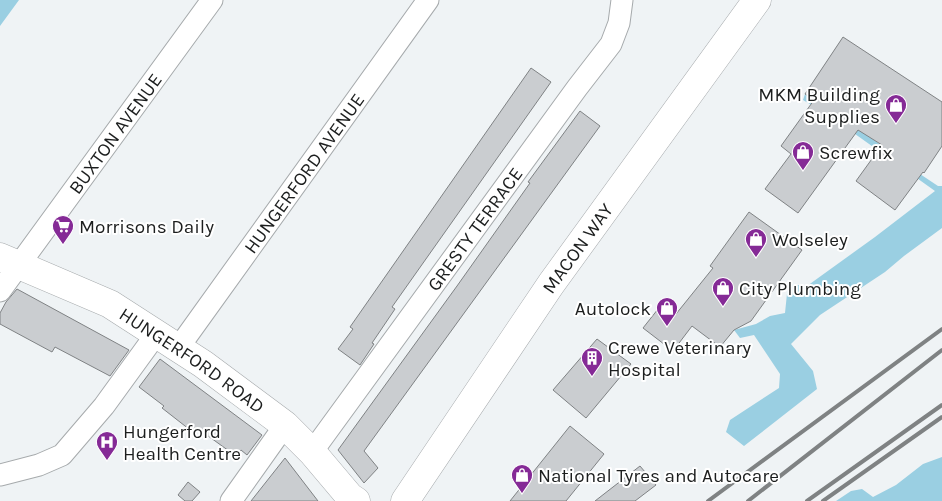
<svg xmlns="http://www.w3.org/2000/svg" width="942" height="501" viewBox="0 0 942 501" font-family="Karla,sans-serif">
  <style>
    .green { fill: #9acfe2 }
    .building { fill: #cacdd0; stroke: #7f8284 }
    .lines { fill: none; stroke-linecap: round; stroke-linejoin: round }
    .street-casing { stroke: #a6aaac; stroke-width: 23 }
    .secondary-casing { stroke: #a6aaac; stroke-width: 29 }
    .primary-casing { stroke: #a6aaac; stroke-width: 29 }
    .street { stroke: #fff; stroke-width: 21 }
    .secondary { stroke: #fff; stroke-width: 28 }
    .primary { stroke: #fff; stroke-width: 28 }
    .rail { stroke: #7f8283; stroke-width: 4 }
    .labels { text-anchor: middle; stroke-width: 4; stroke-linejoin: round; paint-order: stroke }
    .poi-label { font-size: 19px; fill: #1c1e1e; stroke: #fff; text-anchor: start }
    .street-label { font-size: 19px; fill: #1c1e1e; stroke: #fff }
  </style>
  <rect width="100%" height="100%" fill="#eff3f5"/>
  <!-- green -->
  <path class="green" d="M 0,0 L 19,0 L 0,26 Z
    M 805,94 L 824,103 L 923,176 L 938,186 L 942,186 L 942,228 L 904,256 L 885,272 L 820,315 L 791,344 L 813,371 L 817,389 L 744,446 L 726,432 L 730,420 L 779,388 L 780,374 L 754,335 L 740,338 L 734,330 L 756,324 L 770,316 L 785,313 L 788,284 L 807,286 L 875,237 L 935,191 L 827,114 L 803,100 Z
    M 942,457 L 942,501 L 836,501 L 851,491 L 862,489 L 873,497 L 896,485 L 923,464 Z"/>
  <!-- building -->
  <path class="building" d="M 843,37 L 942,102 L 942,146 L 924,173 L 923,172 L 895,210 L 856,181 L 882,145 L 858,130 L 798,213 L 765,189 L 791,154 L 781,146 L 814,100 L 805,94 Z
    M 531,68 L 551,82 L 392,307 L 395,309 L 372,343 L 374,344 L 360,365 L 338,349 L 353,329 L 350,327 Z
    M 580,111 L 600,126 L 364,451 L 378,468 L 364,483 L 338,450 L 457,286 L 530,183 L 528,182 Z
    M 749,212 L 802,250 L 751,321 L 734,330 L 720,347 L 692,326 L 673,351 L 643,328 L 662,304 L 676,314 L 713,268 L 710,266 Z
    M 17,289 L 129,350 L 110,376 L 55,347 L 52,352 L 0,324 L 0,313 L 6,302 Z
    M 597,339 L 631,364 L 586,418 L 553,390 Z
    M 160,359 L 262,435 L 247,455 L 241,450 L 236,456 L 197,428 L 194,433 L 162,408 L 164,406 L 139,387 Z
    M 570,426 L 604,454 L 566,501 L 510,501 Z
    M 285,458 L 318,501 L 251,501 Z
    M 640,466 L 656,485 L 635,501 L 595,501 Z
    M 188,482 L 200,492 L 192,501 L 185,501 L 178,495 Z"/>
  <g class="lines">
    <!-- street casing -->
    <g class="street-casing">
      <g id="street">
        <path id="s1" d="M 0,291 L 212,0"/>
        <path id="s2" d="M 179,347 L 428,0"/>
        <path id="s3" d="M 312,452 L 577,88 L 611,44 L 619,23 L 622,0"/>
        <path d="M 0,475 L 39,465 L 62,455 L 104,406 L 157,333"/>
        <path d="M 231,501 L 285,425"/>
      </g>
    </g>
    <!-- secondary casing -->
    <g class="secondary-casing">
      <g id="secondary">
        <path id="s4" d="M 0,257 L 110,304 L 203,364 L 285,425 L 312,452 L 350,497 L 356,501"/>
      </g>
    </g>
    <!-- primary casing -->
    <g class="primary-casing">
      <g id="primary">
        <path id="s5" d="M 405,501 L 551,284 L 757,0"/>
      </g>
    </g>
    <!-- street -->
    <use href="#street" class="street"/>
    <!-- secondary -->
    <use href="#secondary" class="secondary"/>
    <!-- primary -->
    <use href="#primary" class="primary"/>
    <!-- rail -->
    <path class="rail" d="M 708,501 L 942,329
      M 748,501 L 942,350
      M 807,501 L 942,405
      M 823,501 L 942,417"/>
  </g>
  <!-- icons -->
  <defs>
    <g id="shop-pin" transform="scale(1.125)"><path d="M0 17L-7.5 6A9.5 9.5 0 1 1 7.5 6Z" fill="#852a96" stroke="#fff"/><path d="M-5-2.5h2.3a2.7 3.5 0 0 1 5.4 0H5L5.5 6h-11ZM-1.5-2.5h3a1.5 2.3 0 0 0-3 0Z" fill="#fff"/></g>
    <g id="supermarket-pin" transform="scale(1.125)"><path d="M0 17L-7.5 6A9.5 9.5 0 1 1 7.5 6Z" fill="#852a96" stroke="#fff"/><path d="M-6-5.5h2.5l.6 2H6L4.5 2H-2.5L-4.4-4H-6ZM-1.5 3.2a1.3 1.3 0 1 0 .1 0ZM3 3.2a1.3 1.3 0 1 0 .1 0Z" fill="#fff"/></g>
    <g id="building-pin" transform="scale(1.125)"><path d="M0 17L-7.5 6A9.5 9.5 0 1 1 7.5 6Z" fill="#852a96" stroke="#fff"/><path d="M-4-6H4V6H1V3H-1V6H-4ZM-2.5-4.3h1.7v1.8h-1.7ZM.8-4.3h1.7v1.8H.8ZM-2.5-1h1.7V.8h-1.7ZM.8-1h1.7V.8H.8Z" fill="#fff"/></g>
    <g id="hospital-pin" transform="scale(1.125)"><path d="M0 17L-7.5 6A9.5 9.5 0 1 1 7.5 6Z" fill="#852a96" stroke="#fff"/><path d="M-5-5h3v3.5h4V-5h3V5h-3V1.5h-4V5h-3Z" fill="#fff"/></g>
  </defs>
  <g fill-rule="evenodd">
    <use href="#shop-pin" x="896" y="105"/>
    <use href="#shop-pin" x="803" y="152"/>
    <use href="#supermarket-pin" x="63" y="226"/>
    <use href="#shop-pin" x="756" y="239"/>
    <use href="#shop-pin" x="723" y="288"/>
    <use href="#shop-pin" x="667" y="308"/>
    <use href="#building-pin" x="592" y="358"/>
    <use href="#hospital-pin" x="107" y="442"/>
    <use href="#shop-pin" x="522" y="475"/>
  </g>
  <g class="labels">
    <!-- poi labels -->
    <g class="poi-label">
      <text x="880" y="101" text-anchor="end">MKM Building<tspan x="880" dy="22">Supplies</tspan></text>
      <text x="819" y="159">Screwfix</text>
      <text x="79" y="233">Morrisons Daily</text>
      <text x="772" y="246">Wolseley</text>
      <text x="739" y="295">City Plumbing</text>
      <text x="651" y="315" text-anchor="end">Autolock</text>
      <text x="608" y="354">Crewe Veterinary<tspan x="608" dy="22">Hospital</tspan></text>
      <text x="123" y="438">Hungerford<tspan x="123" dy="22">Health Centre</tspan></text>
      <text x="538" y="482">National Tyres and Autocare</text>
    </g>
    <!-- street labels -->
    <g class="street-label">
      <text dy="7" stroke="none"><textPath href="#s1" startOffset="195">BUXTON AVENUE</textPath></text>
      <text dy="7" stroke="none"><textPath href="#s2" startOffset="214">HUNGERFORD AVENUE</textPath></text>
      <text dy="7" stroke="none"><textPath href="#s3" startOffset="276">GRESTY TERRACE</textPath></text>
      <text dy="7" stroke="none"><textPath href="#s5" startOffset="306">MACON WAY</textPath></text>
      <text dy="7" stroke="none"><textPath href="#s4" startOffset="219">HUNGERFORD ROAD</textPath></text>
    </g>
  </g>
</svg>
